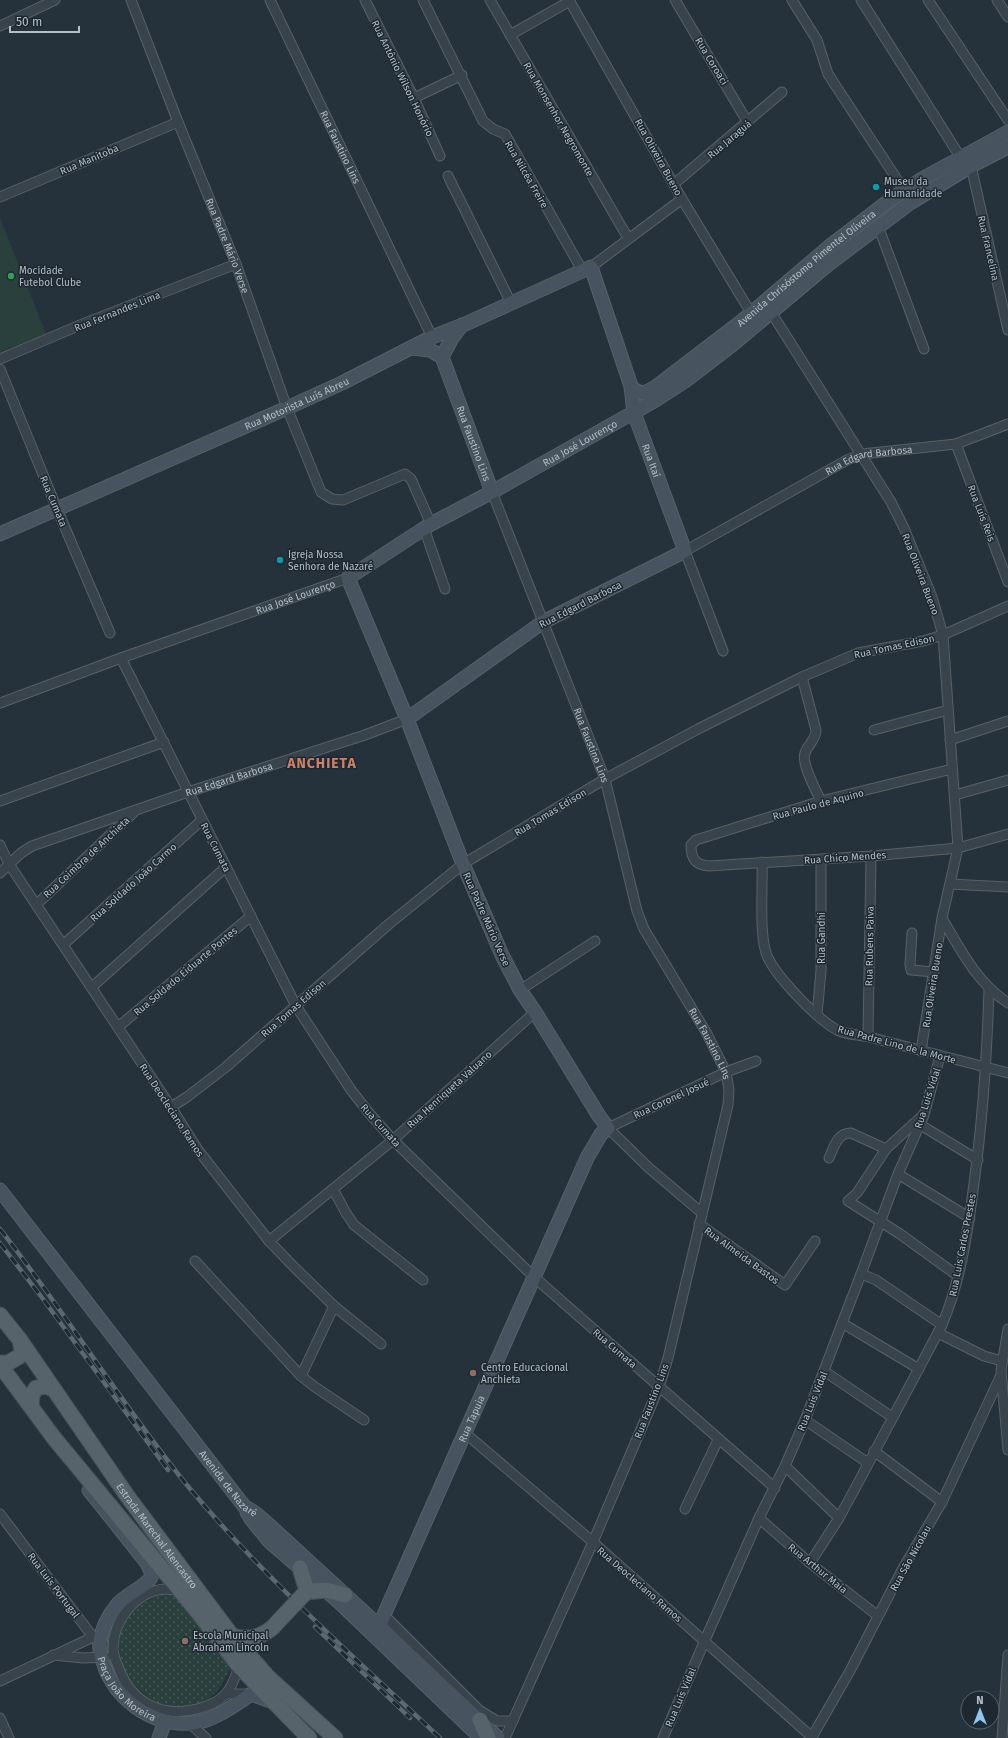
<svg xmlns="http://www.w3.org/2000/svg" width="1008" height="1738" viewBox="0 0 1008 1738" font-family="'Fira Sans',sans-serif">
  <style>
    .park { fill: url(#park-dots) }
    .pitch { fill: #29403d }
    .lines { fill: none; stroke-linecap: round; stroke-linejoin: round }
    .street-casing { stroke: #566169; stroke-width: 11 }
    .secondary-casing { stroke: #566169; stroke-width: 15 }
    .primary-casing { stroke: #444f57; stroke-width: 17 }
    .street { stroke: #38434b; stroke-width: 9 }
    .secondary { stroke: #47535e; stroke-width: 13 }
    .primary { stroke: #56636b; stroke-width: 15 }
    .rail-casing { stroke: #5a6872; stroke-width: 4.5 }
    .rail { stroke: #1d2830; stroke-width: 3; stroke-dasharray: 9; stroke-linecap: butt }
    .primary-bridge-casing { stroke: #444f57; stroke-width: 17; stroke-linecap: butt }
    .primary-bridge { stroke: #56636b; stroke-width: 15 }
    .culture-dot { fill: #0f9aa8; stroke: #1d2830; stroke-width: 1.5 }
    .leisure-dot { fill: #2e9e5b; stroke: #1d2830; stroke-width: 1.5 }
    .education-dot { fill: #8d6e63; stroke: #1d2830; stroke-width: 1.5 }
    .labels { text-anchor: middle; stroke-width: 3; stroke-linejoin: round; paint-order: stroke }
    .street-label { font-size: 10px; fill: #b4bec7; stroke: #1d2830 }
    .poi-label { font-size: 10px; fill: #b4bec7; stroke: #1d2830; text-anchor: start }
    .district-label { font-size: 14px; font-weight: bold; letter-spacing: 1px; fill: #cd8268; stroke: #1d2830 }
  </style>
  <defs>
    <pattern id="park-dots" width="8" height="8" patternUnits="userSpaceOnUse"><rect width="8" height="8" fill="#29403d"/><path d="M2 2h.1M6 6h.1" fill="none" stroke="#465a58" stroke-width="1.8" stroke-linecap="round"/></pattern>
  </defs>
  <rect width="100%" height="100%" fill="#25323b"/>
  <!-- park -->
  <path class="park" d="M 166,1594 L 176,1596 L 231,1667 C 226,1677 221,1688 213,1695 C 203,1704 192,1707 179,1707 C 165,1707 157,1704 146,1695 C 103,1665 113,1605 166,1594 Z"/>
  <!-- pitch -->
  <path class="pitch" d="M 0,218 L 46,334 L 0,352 Z"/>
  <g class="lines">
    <!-- street casing -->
    <g class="street-casing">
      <g id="street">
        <path id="s1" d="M 131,0 L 178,122 L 236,264 L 287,408 L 321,492 L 332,499 L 343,500 L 405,474 L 411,479 L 431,524"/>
        <path id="s2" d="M 270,0 L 432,337"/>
        <path d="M 365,0 L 414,98 L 440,156"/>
        <path d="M 423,0 L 483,121 L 493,129 L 505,134 L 582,270"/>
        <path d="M 490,0 L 628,238"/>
        <path d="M 569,0 L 682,199 L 751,313"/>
        <path d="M 675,0 L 748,123"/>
        <path d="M 792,0 L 817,40 L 828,74 L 904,190"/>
        <path d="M 861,0 L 961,158"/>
        <path d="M 928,0 L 1008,120"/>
        <path d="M 997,0 L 1008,17"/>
        <path d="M 0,26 L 55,0"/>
        <path d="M 510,35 L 570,1"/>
        <path d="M 414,98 L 462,75"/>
        <path d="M 971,166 L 1008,330"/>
        <path d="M 448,176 L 511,303"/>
        <path d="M 674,184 L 782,92"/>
        <path d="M 0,197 L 178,122"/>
        <path d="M 878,226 L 924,349"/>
        <path d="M 591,267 L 682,199"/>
        <path d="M 771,312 L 891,502 L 904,528 L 932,597 L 943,635 L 958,848 L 942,918 L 921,1051"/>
        <path d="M 0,359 L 85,323 L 236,264"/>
        <path d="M 0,369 L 57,509 L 110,633"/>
        <path d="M 956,444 L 1008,582"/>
        <path id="s3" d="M 492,492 L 605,779 L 637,911 L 644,929 L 706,1032 L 726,1072 L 729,1090 L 728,1105 L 668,1358 L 659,1387 L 593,1542 L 505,1738"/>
        <path d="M 424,528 L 445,589"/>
        <path id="s4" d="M 723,651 L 685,551 L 847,460 L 862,454 L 956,444 L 1008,424"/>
        <path d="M 121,658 L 296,1006 L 351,1090 L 369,1113 L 393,1140 L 534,1277 L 775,1488"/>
        <path d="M 802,677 L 816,730 C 816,740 808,744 805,753 C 801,764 816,790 821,801"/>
        <path id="s5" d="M 0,703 L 121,658 L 348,578"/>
        <path d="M 874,730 L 948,710"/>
        <path d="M 950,740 L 1008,721"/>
        <path d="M 952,769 L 821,801 L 696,840 L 691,845 C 691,858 695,865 709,866 L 871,856 L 958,848 L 1008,834"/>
        <path d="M 955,795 L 1008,780"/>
        <path d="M 0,801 L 164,742"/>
        <path d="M 0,845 L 9,864 L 171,1107 L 198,1150 L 269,1241 L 294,1267 L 334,1306 L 381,1344"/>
        <path d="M 762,862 C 763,887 759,930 766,953 C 773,974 817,1019 837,1030 C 847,1035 862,1035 873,1038 C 918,1050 963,1061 1008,1073"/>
        <path id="s6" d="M 0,873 L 21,853 L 32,846 L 188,792 L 365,735 L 407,719"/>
        <path d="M 950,884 L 1008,887"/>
        <path d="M 37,904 L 134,812"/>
        <path d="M 942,918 C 960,949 977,983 1008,1003"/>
        <path d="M 912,933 L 910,964 L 911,970 L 934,972"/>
        <path d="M 64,944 L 202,820"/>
        <path d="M 92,987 L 226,867"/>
        <path d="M 520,990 L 595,941"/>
        <path d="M 817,1015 L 821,971 L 821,859"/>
        <path d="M 118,1027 L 251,916"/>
        <path d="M 868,1036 L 871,856"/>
        <path d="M 171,1107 L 187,1097 L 226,1067 L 389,924 L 463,864 L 605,779 L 698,729 L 802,677 L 858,653 L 923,641 L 943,635 L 1008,606"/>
        <path d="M 922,1116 L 886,1149 L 857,1193 L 848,1201 L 900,1234 L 958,1276"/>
        <path d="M 919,1124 L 978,1160"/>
        <path d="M 829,1158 C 834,1147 837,1133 851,1133 L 886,1149"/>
        <path d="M 898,1174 L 970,1218"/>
        <path d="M 333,1189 L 346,1213 L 354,1225 L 423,1280"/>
        <path d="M 702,1213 L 649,1168 L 608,1128 L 726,1072 L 756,1061"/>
        <path d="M 699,1224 L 785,1285 L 815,1241"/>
        <path d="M 269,1241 L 393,1140 L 535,1012"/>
        <path d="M 195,1261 L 301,1376"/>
        <path d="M 861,1274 L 876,1280 L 942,1325"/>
        <path d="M 334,1306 L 301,1376 L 315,1387 L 364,1420"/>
        <path d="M 842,1323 L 919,1369"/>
        <path d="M 1008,1329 L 1001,1370 L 1008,1450"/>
        <path d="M 938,1333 L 984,1356 L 1002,1361"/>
        <path d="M 824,1371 L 892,1417"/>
        <path d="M 805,1420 L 868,1463"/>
        <path d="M 465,1433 L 593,1542 L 813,1738"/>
        <path d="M 874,1451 L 942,1502"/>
        <path d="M 785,1466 L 839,1518"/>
        <path d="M 685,1509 L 718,1440"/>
        <path d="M 0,1514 L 93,1637 L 103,1644"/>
        <path d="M 759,1518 L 810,1563 L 878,1616"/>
        <path d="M 810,1563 L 839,1518 L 858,1483 L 942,1325 C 961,1280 968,1231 974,1183 C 983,1118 987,1054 989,989"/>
        <path d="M 180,1591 C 175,1590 169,1589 164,1589 C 135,1592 113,1621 113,1649 C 113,1656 117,1663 119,1669 C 132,1703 162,1718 197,1709 C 224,1702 231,1692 239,1666"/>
        <path d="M 384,1615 L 479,1710 L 497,1721 L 513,1721"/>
        <path d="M 53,1655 L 83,1658 L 106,1657"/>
        <path d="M 0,1681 L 93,1637"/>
        <path d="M 228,1694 L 251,1694"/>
        <path d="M 0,1718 L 9,1738"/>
        <path d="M 189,1723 L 206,1738"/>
        <path d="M 812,1737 L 851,1669 L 902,1570 L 942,1502 L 1001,1375"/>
        <path d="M 663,1738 L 705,1640 L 759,1518 L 785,1466 L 805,1420 L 861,1274 L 898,1174 L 924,1115 L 940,1056"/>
        <path d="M 1002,1738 L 1008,1655"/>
      </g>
    </g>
    <!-- secondary casing -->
    <g class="secondary-casing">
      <g id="secondary">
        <path id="s7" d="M 412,348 L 430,350 L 442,357 L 492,492"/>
        <path d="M 442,357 L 452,338 L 462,325"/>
        <path id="s8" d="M 631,386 C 639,397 648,392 657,386 L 742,321 L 830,246 L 890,200 L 922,179 L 1008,132"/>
        <path id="s9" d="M 0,534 L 287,408 L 342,383 L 432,337 L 463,325 L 591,267 L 631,386 L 634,413 L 685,551 L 543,622 L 407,719"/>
        <path id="s10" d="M 0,1190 L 244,1506 L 255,1513 L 268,1524 L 379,1626 L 498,1738"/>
        <path id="s11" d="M 89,1490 L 147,1563 L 152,1574 C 151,1585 124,1595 117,1605 C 109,1615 102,1629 100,1641 C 99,1647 101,1656 103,1662 C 115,1703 161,1732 203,1721 C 220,1716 236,1705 251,1694 L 273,1702"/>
        <path d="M 247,1512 L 251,1519 L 269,1541 L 338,1601 L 481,1738"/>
        <path id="s12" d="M 379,1626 L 587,1158 L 601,1134 L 608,1128 L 599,1116 L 535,1012 L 520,990 L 502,955 L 463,864 L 407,719 L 348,578 L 431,524 L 492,492 L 654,401 L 685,381 L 732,345 L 830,263 L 910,203 L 971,166 L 1008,147"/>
        <path d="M 159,1738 L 165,1721"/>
      </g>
    </g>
    <!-- primary casing -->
    <g class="primary-casing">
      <g id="primary">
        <path id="s13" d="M 0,1315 L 20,1340 L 128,1497 L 232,1636 L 268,1677 L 335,1738"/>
        <path d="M 0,1363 L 8,1363 L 20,1356 L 22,1350 L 20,1340"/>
        <path d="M 0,1365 L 54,1438 L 198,1612 L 239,1666 L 309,1738"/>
        <path d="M 31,1406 L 32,1395 L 36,1388 L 46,1386 L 53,1389"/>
        <path d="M 300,1568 L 307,1591"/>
        <path d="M 306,1592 L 326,1590 L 345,1595"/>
        <path d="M 232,1636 C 248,1640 258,1639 272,1628"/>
        <path d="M 480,1720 L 488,1738"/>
      </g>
    </g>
    <!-- street -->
    <use href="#street" class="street"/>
    <!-- secondary -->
    <use href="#secondary" class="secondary"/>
    <!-- primary -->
    <use href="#primary" class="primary"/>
    <!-- rail casing -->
    <g class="rail-casing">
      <path id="rail" d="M 0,1229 C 65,1312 120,1402 186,1484 C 262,1576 353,1656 440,1738
        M 0,1243 L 43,1299 L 168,1470
        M 315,1627 L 410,1718"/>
    </g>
    <!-- rail -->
    <use href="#rail" class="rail"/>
    <!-- primary-bridge casing -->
    <g class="primary-bridge-casing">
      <path id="primary-bridge" d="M 272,1628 L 306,1592"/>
    </g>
    <!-- primary-bridge -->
    <use href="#primary-bridge" class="primary-bridge"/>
  </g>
  <!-- markers -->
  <g class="culture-dot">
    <circle cx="876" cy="187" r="4"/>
    <circle cx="280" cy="560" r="4"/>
  </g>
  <circle class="leisure-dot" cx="11" cy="276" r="4"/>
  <g class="education-dot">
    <circle cx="473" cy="1373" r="4"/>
    <circle cx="185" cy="1641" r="4"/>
  </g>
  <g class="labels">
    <!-- street labels -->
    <g class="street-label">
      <text transform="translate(712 61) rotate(59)" y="4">Rua Coroaci</text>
      <text transform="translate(403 78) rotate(64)" y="4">Rua Antônio Wilson Honório</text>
      <text transform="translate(559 119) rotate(60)" y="4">Rua Monsenhor Negromonte</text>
      <text transform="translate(729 139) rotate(-40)" y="4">Rua Jaraguá</text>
      <text dy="4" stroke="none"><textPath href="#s2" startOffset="163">Rua Faustino Lins</textPath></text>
      <text transform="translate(659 157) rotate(61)" y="4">Rua Oliveira Bueno</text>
      <text transform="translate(89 159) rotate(-23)" y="4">Rua Manitoba</text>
      <text transform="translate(527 174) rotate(60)" y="4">Rua Nilcéa Freire</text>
      <text dy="4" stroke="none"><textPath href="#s1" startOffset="264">Rua Padre Mário Verse</textPath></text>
      <text transform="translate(989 248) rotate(77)" y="4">Rua Francelina</text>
      <text dy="4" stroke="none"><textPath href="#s8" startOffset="220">Avenida Chrisóstomo Pimentel Oliveira</textPath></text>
      <text transform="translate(117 311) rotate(-22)" y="4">Rua Fernandes Lima</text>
      <text dy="4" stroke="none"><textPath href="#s9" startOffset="324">Rua Motorista Luís Abreu</textPath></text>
      <text dy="4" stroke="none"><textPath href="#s7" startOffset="124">Rua Faustino Lins</textPath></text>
      <text dy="4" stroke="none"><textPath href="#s12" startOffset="1428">Rua José Lourenço</textPath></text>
      <text dy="4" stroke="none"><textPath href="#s9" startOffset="852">Rua Itaí</textPath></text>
      <text dy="4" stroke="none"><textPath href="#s4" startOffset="314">Rua Edgard Barbosa</textPath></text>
      <text transform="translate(54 501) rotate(67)" y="4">Rua Cumata</text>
      <text transform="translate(982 513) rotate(69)" y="4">Rua Luís Reis</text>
      <text transform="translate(921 574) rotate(69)" y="4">Rua Oliveira Bueno</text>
      <text dy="4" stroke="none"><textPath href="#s5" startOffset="314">Rua José Lourenço</textPath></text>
      <text transform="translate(580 604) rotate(-27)" y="4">Rua Edgard Barbosa</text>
      <text transform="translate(894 646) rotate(-12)" y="4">Rua Tomas Edison</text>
      <text dy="4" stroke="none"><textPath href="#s3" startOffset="272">Rua Faustino Lins</textPath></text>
      <text dy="4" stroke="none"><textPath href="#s6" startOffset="250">Rua Edgard Barbosa</textPath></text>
      <text transform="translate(818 804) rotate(-15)" y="4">Rua Paulo de Aquino</text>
      <text transform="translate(550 812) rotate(-31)" y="4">Rua Tomas Edison</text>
      <text transform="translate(216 847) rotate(63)" y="4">Rua Cumata</text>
      <text transform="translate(86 857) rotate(-43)" y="4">Rua Coimbra de Anchieta</text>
      <text transform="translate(845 857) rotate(-4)" y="4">Rua Chico Mendes</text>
      <text transform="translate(133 882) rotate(-42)" y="4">Rua Soldado João Carmo</text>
      <text transform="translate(487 919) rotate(66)" y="4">Rua Padre Mário Verse</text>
      <text transform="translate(821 938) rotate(-90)" y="4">Rua Gandhi</text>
      <text transform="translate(869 946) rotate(-89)" y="4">Rua Rubens Paiva</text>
      <text transform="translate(185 971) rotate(-40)" y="4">Rua Soldado Eiduarte Pontes</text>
      <text transform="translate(932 985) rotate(-81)" y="4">Rua Oliveira Bueno</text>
      <text transform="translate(293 1008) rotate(-41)" y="4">Rua Tomas Edison</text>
      <text dy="4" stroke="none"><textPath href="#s3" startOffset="596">Rua Faustino Lins</textPath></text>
      <text transform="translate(897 1044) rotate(15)" y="4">Rua Padre Lino de la Morte</text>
      <text transform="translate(449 1089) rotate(-42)" y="4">Rua Henriqueta Valuano</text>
      <text transform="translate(671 1098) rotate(-25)" y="4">Rua Coronel Josué</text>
      <text transform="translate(927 1098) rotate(-72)" y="4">Rua Luís Vidal</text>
      <text transform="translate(172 1110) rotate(57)" y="4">Rua Deocleciano Ramos</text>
      <text transform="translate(381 1125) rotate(48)" y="4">Rua Cumata</text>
      <text transform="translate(962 1245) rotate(-79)" y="4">Rua Luis Carlos Prestes</text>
      <text transform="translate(742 1255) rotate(36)" y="4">Rua Almeida Bastos</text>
      <text transform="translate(615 1348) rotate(41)" y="4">Rua Cumata</text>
      <text transform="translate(651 1401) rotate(-69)" y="4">Rua Faustino Lins</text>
      <text transform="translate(812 1401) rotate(-68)" y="4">Rua Luís Vidal</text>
      <text dy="4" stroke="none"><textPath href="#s12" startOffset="227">Rua Tapuia</textPath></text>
      <text dy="4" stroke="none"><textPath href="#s10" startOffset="372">Avenida de Nazaré</textPath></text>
      <text dy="4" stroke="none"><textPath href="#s13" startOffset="271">Estrada Marechal Alencastro</textPath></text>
      <text transform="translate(910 1558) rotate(-61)" y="4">Rua São Nicolau</text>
      <text transform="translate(818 1568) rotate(39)" y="4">Rua Arthur Maia</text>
      <text transform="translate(640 1584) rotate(41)" y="4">Rua Deocleciano Ramos</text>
      <text transform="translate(54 1585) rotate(53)" y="4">Rua Luís Portugal</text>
      <text dy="4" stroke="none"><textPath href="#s11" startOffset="251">Praça João Moreira</textPath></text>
      <text transform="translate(680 1697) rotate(-67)" y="4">Rua Luís Vidal</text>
    </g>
    <!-- poi labels -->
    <g class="poi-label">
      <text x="884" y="185">Museu da<tspan x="884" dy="12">Humanidade</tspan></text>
      <text x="19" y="274">Mocidade<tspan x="19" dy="12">Futebol Clube</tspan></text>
      <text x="288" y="558">Igreja Nossa<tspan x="288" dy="12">Senhora de Nazaré</tspan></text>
      <text x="481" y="1371">Centro Educacional<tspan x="481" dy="12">Anchieta</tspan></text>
      <text x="193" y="1639">Escola Municipal<tspan x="193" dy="12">Abraham Lincoln</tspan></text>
    </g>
    <!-- district labels -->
    <g class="district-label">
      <text x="322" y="768">ANCHIETA</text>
    </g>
  </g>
  <!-- north arrow -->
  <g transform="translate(980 1710)"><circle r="19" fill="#1d2830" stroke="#59646c"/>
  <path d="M0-3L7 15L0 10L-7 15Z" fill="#8ec6f1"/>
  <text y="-6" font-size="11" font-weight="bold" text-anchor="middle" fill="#b4bec7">N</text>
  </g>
  <!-- scale -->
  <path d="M10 26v6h69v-6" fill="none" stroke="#b4bec7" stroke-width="2"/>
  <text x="16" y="26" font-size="12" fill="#b4bec7" stroke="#1d2830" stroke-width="3" paint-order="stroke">50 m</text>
</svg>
